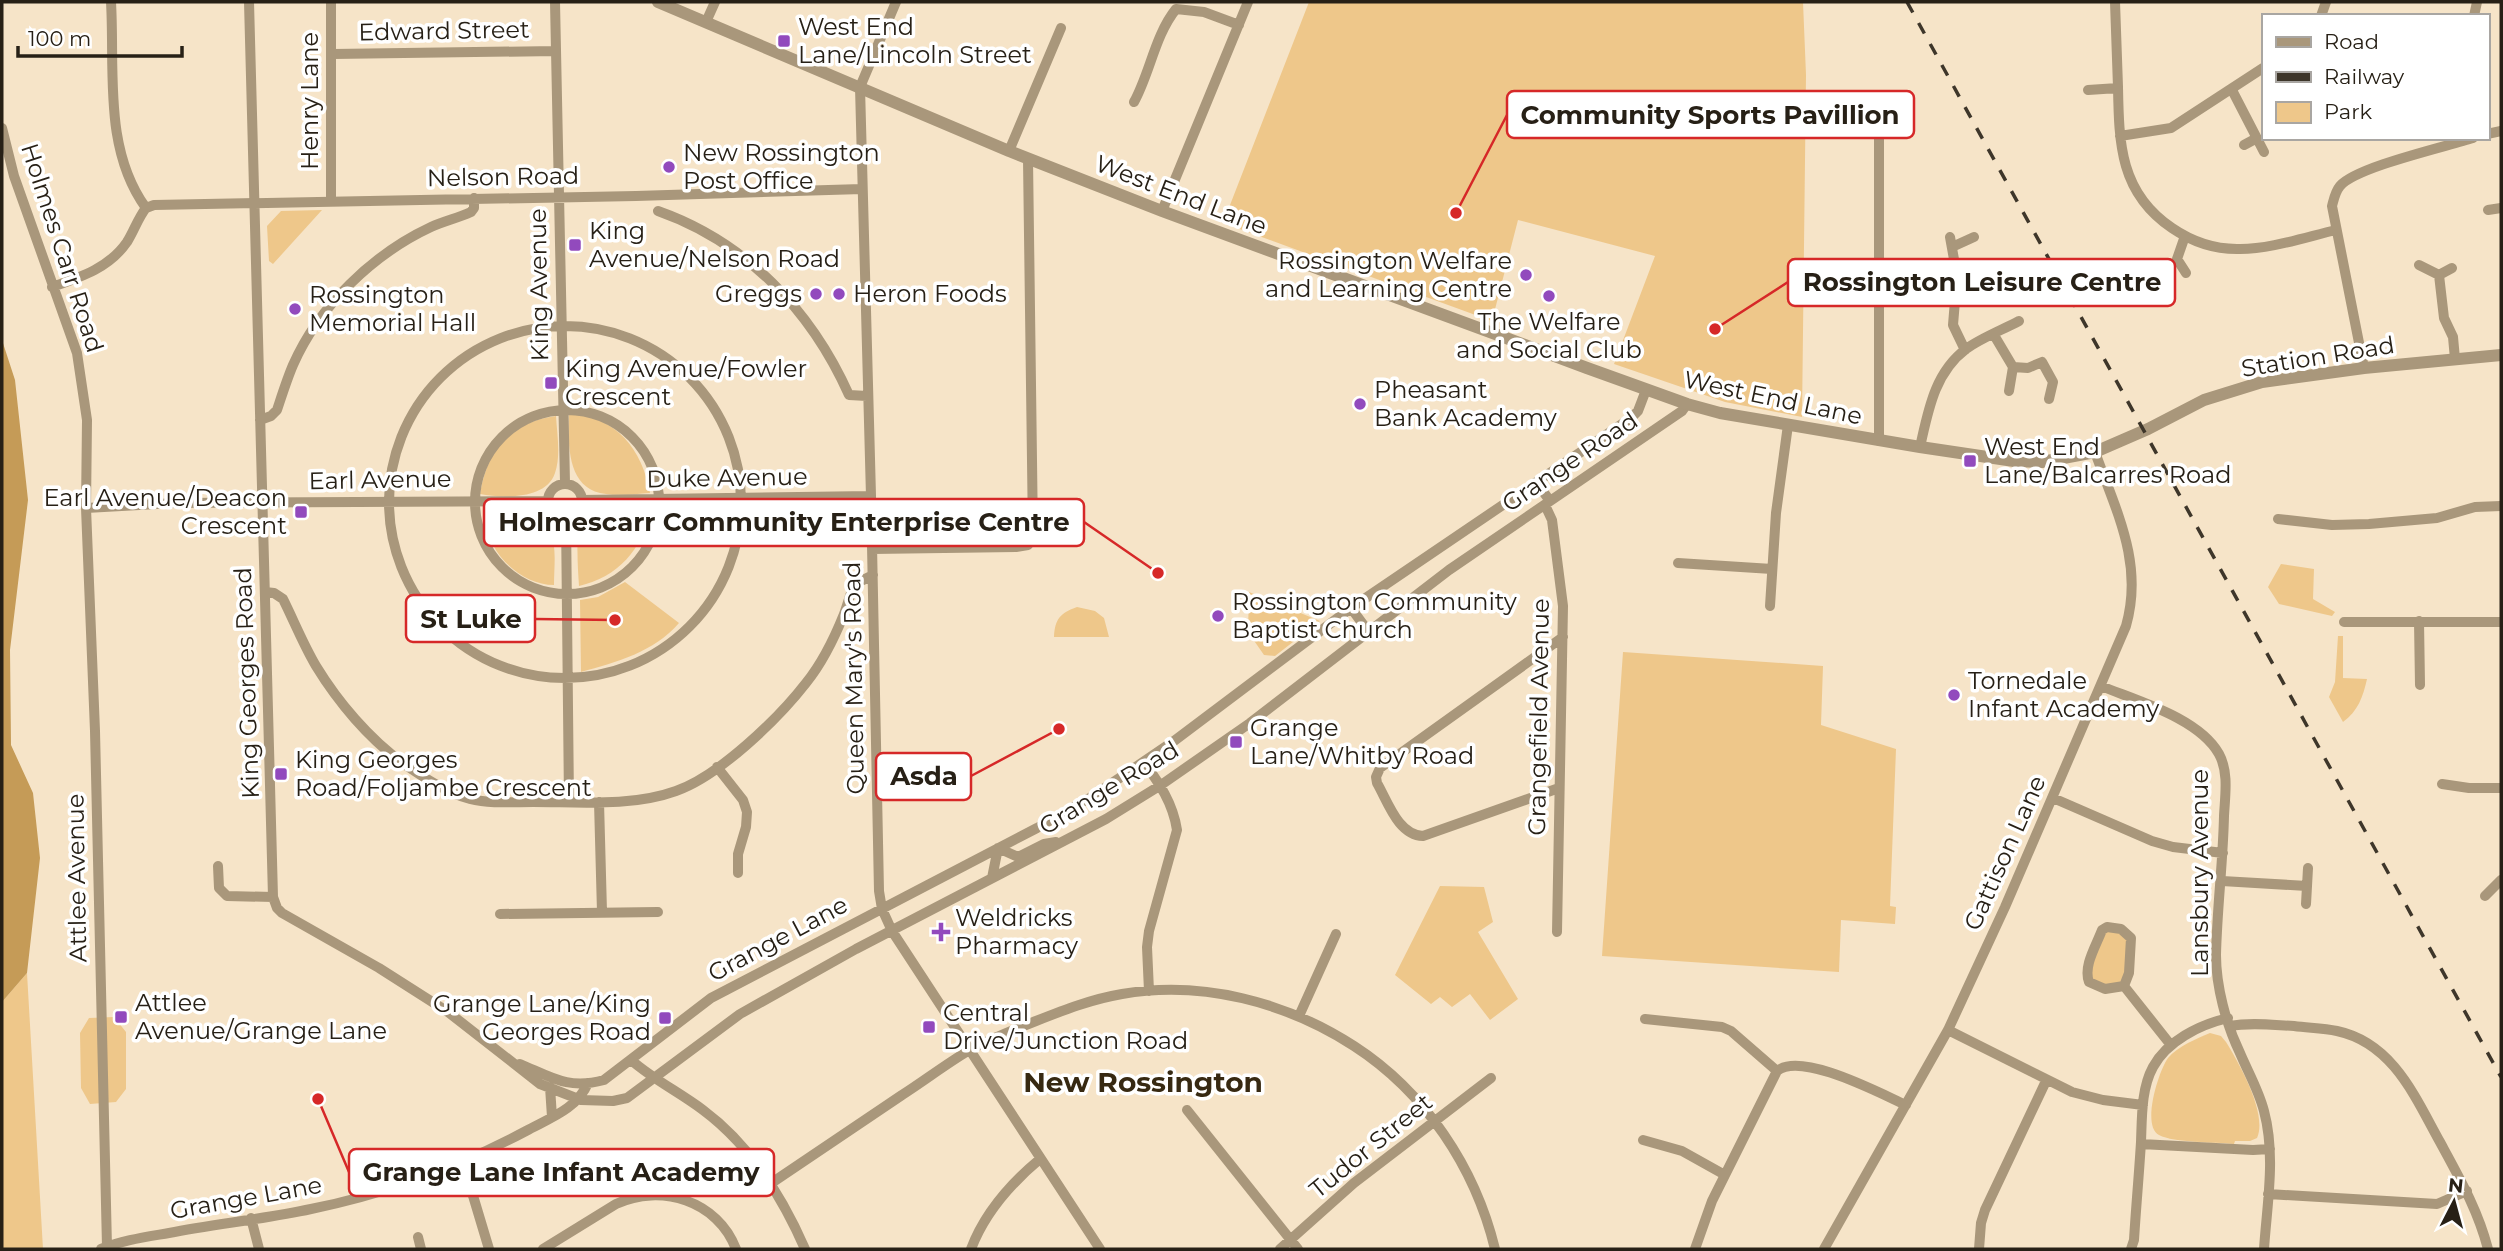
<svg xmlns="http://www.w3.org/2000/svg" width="2503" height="1251" viewBox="0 0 2503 1251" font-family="Montserrat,sans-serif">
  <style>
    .green { fill: #eec78a }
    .forest { fill: #c59b57 }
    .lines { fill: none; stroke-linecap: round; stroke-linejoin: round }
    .minor { stroke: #a9977b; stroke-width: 10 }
    .tertiary { stroke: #a9977b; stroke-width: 12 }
    .rail { stroke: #3e362a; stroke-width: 3.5; stroke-dasharray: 12 12; stroke-linecap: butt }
    .poi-dot { fill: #924abd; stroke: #fff; stroke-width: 2.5 }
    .labels { text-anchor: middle; stroke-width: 7; stroke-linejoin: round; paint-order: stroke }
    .poi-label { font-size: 24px; fill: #272016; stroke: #fff; text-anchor: start }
    .street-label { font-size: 24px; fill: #272016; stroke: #fff }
    .quarter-label { font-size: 28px; font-weight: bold; fill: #372912; stroke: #fff }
    .leader { fill: none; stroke: #d62828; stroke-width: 2.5 }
    .callout-dot { fill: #d62828; stroke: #fff; stroke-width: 2.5 }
    .callout { fill: #fff; stroke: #d62828; stroke-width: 2.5 }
    .callout-label { font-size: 26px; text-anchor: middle; font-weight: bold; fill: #272016 }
  </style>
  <rect width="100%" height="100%" fill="#f6e4c8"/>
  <!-- green -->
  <path class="green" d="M 1309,2 L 1803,2 L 1806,75 L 1802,417 L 1725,402 L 1614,364 L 1655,256 L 1518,220 L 1492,321 L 1223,223 Z
    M 322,210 L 273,264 L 269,261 L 267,226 L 281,211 Z
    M 569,413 C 617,417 642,449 650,493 C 636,494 620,496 606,494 C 566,490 568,443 569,413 Z
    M 556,416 C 557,434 561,456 555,473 C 546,500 503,498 480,494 C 487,450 511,422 556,416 Z
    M 650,511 C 642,550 618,577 579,586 C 574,511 578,512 650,511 Z
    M 523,513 C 562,521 554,555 554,585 C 519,585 483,549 487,514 Z
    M 2281,564 L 2314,569 L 2313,599 L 2335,612 L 2332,616 L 2279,604 L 2268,587 Z
    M 625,582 L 679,623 C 654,652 617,662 581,672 L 580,600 L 598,597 Z
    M 1249,592 L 1320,621 L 1275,656 L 1264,655 L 1248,632 Z
    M 1077,607 L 1095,611 L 1104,618 L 1109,637 L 1054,637 C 1055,619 1060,613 1077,607 Z
    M 2338,636 L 2343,636 L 2343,678 L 2367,679 C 2363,697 2358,711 2343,722 L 2329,697 L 2335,682 Z
    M 1623,652 L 1823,666 L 1821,725 L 1896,749 L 1890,906 L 1896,907 L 1895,924 L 1841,920 L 1839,972 L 1602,956 Z
    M 1440,886 L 1484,887 L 1493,922 L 1478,932 L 1518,999 L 1490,1020 L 1470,994 L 1452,1007 L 1440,997 L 1431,1004 L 1395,975 Z
    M 2102,930 L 2127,933 L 2127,981 L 2097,987 L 2087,967 Z
    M 27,973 L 43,1249 L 2,1249 L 2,1002 Z
    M 114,1017 L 126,1032 L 126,1089 L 116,1102 L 90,1104 L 81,1088 L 80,1033 L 89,1018 Z
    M 2210,1033 L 2221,1036 L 2226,1042 C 2239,1063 2268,1114 2257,1138 L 2250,1141 L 2235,1141 L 2234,1144 C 2215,1142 2174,1143 2159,1135 C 2141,1126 2159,1070 2168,1058 C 2178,1046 2196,1039 2210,1033 Z"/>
  <!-- forest -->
  <path class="forest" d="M 2,340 L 15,380 L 28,500 L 10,650 L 11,745 L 33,793 L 40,858 L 27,973 L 2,1002 Z"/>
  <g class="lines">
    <!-- minor -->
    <path class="minor" d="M 249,2 L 273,897 L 277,908 L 282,913 L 379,968 L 448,1012 L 540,1084 L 581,1100 L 613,1101 L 627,1098 L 740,1014 L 856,949 L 1106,819 L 1161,785 L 1250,723 L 1449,570 L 1682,411 L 1687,404
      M 555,2 L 565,483
      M 896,2 L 860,87 L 871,496 L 879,891 L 882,909 L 892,931 L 1100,1249
      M 2115,2 C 2116,30 2117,58 2118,87 C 2119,144 2120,193 2172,228 C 2191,241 2214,249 2237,249 C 2268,250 2306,237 2336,230
      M 2321,16 L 2326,2
      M 2474,16 L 2477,2
      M 706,22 L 715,2
      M 333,54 L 556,51
      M 2088,90 L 2118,88
      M 2232,90 L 2264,152
      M 1134,102 C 1150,73 1155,35 1176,9 L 1204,12 L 1239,25
      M 2,128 L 14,176 L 77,353 L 87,420 L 86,508 L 95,731 L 107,1247
      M 1879,133 L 1879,441
      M 2487,134 L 2501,131
      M 2120,136 L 2171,128 L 2263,68
      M 2244,145 L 2257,138
      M 1009,151 L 1061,28
      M 331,201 L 331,2
      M 146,208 L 154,205 L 636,196 L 862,189
      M 2488,210 L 2501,208
      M 658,211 C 746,242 811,310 849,395 L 867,396
      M 1162,211 L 1248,2
      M 2185,236 L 2177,259 L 2186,273
      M 1950,237 L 1957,276 L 1953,325 L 1965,350
      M 1952,247 L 1974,237
      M 2419,265 L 2439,275
      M 2452,268 L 2439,275 L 2444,318 L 2453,337 L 2455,359
      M 52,287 C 81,277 109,268 127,242 C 134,231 138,218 146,208 C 103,149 115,70 111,2
      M389 502a176 176 0 1 1 352 0a176 176 0 1 1-352 0Z
      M 1994,335 L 2013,367
      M 2364,368 L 2332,206 C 2334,199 2335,192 2340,186 C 2356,167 2445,147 2473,138
      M 2009,391 L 2013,367 L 2028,368 L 2042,362 L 2053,382 L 2049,399
      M475 502a92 92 0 1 1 184 0a92 92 0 1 1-184 0Z
      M 260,420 L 271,416 L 277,410 C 282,395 287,379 293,365 C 319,306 373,254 431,227 C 444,221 458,218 471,212 L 474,208 L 474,198
      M 1920,447 C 1928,412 1934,373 1966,349 C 1981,338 2002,330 2019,321
      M 1537,483 L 1550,501
      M548 501a17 17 0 1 1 34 0a17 17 0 1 1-34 0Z
      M 582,500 L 871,496
      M 1545,505 L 1552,520 L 1563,606 L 1557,932
      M 86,508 L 175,503 L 547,501
      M 566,518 L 569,802
      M 2278,519 L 2332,525 L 2369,524 L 2437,518 L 2475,507 L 2501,506
      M 872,549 L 1016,547 L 1028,545 L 1033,535 L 1028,159
      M 1678,563 L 1772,569
      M 265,592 L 274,593 L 283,599 C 294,621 303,644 316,666 C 338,702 369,739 404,764 C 423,777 447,793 470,799 C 490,804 513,802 533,802 C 579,802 632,807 676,791 C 719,776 778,719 806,683 C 823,662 834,639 844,614 C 848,604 850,593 855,584 L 873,575
      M 1770,606 L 1776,513 L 1788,425
      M 1351,608 L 1368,631
      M 2419,621 L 2420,685
      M 2344,622 L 2501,622
      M 2101,686 C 2137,701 2199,718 2219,754 C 2229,772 2225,796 2224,816 C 2223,862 2217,909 2216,955 C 2216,986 2226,1024 2240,1053 C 2248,1072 2259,1091 2264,1111 C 2276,1156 2267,1204 2264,1249
      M 1144,762 C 1159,783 1173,803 1177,830 L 1149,931 L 1147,947 L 1149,991
      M 717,767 L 743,800 L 747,812 L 746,827 L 738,854 L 738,873
      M 2442,784 L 2469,788 L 2501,788
      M 1559,788 L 1423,836 C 1398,835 1388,802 1377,783 L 1376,777 L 1380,768 L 1563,637
      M 2053,798 L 2152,841 L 2173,847 L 2223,853
      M 599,802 L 602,912
      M 218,866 L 219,888 L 227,896 L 273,897
      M 992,878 L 998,848 L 1018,857 L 1044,844 L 1056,842
      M 2222,881 L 2307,886
      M 2485,896 L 2501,880
      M 2306,904 L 2308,868
      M 500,914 L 658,912
      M 2124,986 L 2129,973 L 2131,938 L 2121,929 L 2107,927 L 2102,930 C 2096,946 2083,966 2089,982 L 2105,989 L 2124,986 L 2170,1044
      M 1299,1016 L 1336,934
      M 1645,1019 L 1722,1027 L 1731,1031 L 1777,1071
      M 2230,1026 C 2251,1022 2273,1025 2294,1026 C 2309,1028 2323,1028 2337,1031 C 2393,1043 2415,1097 2440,1142 C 2459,1177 2478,1210 2488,1249
      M 1948,1030 L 2072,1092 L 2103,1100 L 2143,1105
      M 631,1060 C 654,1080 679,1092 703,1110 C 750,1145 782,1196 805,1249
      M 520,1064 C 551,1077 568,1090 604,1080 L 711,998 L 1037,828 L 1093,796 L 1174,741 L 1351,608 L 1631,418 L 1638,411 L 1646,390
      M 550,1087 L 552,1117
      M 1187,1110 L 1298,1249
      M 1643,1140 L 1682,1151 L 1725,1175
      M 2141,1144 L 2253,1150 L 2270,1149
      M 460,1163 L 471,1189 L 489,1249
      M 770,1184 C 814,1154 858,1125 902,1095 C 924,1081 946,1064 968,1051 C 990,1039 1013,1030 1036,1021 C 1064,1010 1092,999 1122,994 C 1202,980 1286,1002 1354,1046 C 1425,1092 1475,1167 1495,1249
      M 2268,1194 L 2437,1204 L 2467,1191
      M 251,1218 L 259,1249
      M 418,1237 L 421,1249
      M 101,1249 C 123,1240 146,1237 169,1233 C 216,1224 264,1219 311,1209 C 386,1194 458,1167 526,1131 C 550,1118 577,1109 588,1083
      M 543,1249 L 616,1204 C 661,1183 718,1201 736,1249
      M 971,1249 C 985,1212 1010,1184 1040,1159
      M 1280,1249 L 1354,1183 L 1491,1078
      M 1695,1249 L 1712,1201 L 1777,1071 C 1801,1051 1881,1094 1906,1105
      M 1824,1249 L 1948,1030 L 2005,907 L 2126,626 C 2144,563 2116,511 2095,452
      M 1979,1249 L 1981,1223 L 1985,1210 L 2046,1081
      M 2131,1249 L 2134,1240 C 2136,1207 2139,1175 2141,1142 C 2142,1118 2141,1089 2153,1067 C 2167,1041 2199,1025 2228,1018"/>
    <!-- tertiary -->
    <path class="tertiary" d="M 658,2 L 1009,151 L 1162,211 L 1587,368 L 1687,404 L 1720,413 L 1920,447 L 2014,461 L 2042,462 L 2095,452 L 2148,429 L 2204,400 L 2262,382 L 2364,368 L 2501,355"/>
    <!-- rail -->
    <path class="rail" d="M 1907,2 L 2501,1077"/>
  </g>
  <!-- markers -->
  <g class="poi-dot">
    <rect x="777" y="34" width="14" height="14" rx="3.5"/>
    <circle cx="669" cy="167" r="7"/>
    <rect x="568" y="238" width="14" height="14" rx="3.5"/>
    <circle cx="1526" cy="275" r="7"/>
    <circle cx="816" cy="294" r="7"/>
    <circle cx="839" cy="294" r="7"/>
    <circle cx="1549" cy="296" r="7"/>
    <circle cx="295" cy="309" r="7"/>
    <rect x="544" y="376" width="14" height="14" rx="3.5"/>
    <circle cx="1360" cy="404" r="7"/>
    <rect x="1963" y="454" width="14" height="14" rx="3.5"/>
    <rect x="294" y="505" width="14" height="14" rx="3.5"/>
    <circle cx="1218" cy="616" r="7"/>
    <circle cx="1954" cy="695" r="7"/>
    <rect x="1229" y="735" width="14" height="14" rx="3.5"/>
    <rect x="274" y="767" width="14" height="14" rx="3.5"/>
    <path d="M937.5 921.5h7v7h7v7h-7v7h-7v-7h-7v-7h7z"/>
    <rect x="114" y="1010" width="14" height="14" rx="3.5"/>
    <rect x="658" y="1011" width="14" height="14" rx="3.5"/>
    <rect x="922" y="1020" width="14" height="14" rx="3.5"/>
  </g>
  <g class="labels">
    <!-- poi labels -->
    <g class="poi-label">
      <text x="798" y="35">West End<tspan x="798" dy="28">Lane/Lincoln Street</tspan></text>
      <text x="683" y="161">New Rossington<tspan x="683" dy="28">Post Office</tspan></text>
      <text x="589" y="239">King<tspan x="589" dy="28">Avenue/Nelson Road</tspan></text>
      <text x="1512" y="269" text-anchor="end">Rossington Welfare<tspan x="1512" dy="28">and Learning Centre</tspan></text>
      <text x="802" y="302" text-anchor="end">Greggs</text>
      <text x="853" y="302">Heron Foods</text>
      <text x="309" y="303">Rossington<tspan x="309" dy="28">Memorial Hall</tspan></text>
      <text x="1549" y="330" text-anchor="middle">The Welfare<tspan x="1549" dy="28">and Social Club</tspan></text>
      <text x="565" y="377">King Avenue/Fowler<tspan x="565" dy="28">Crescent</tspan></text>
      <text x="1374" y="398">Pheasant<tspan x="1374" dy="28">Bank Academy</tspan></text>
      <text x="1984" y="455">West End<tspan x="1984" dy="28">Lane/Balcarres Road</tspan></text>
      <text x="287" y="506" text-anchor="end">Earl Avenue/Deacon<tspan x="287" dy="28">Crescent</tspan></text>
      <text x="1232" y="610">Rossington Community<tspan x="1232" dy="28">Baptist Church</tspan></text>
      <text x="1968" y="689">Tornedale<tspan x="1968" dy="28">Infant Academy</tspan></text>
      <text x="1250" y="736">Grange<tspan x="1250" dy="28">Lane/Whitby Road</tspan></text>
      <text x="295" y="768">King Georges<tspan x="295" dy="28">Road/Foljambe Crescent</tspan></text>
      <text x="955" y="926">Weldricks<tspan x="955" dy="28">Pharmacy</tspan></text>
      <text x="135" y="1011">Attlee<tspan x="135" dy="28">Avenue/Grange Lane</tspan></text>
      <text x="651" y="1012" text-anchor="end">Grange Lane/King<tspan x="651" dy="28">Georges Road</tspan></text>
      <text x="943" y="1021">Central<tspan x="943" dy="28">Drive/Junction Road</tspan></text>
    </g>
    <!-- street labels -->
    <g class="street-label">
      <text transform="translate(444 31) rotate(-1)" y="8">Edward Street</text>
      <text transform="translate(310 101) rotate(-90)" y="8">Henry Lane</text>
      <text transform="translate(503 177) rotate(-1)" y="8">Nelson Road</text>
      <text transform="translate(1181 195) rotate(21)" y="8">West End Lane</text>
      <text transform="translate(62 248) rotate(72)" y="8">Holmes Carr Road</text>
      <text transform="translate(539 285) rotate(-91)" y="8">King Avenue</text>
      <text transform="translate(2318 357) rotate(-9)" y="8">Station Road</text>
      <text transform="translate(1773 398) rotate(12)" y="8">West End Lane</text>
      <text transform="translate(1570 462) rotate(-34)" y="8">Grange Road</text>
      <text transform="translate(727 478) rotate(-1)" y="8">Duke Avenue</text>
      <text transform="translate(380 480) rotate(-1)" y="8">Earl Avenue</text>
      <text transform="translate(854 678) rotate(-91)" y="8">Queen Mary's Road</text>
      <text transform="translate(247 683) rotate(-92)" y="8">King Georges Road</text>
      <text transform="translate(1539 717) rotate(-89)" y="8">Grangefield Avenue</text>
      <text transform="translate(1109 788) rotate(-31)" y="8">Grange Road</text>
      <text transform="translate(2005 853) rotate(-66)" y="8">Gattison Lane</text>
      <text transform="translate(2200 873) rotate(-90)" y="8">Lansbury Avenue</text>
      <text transform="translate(77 878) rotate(-91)" y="8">Attlee Avenue</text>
      <text transform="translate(778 939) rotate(-28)" y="8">Grange Lane</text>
      <text transform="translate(1371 1146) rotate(-39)" y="8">Tudor Street</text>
      <text transform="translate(246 1198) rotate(-10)" y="8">Grange Lane</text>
    </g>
    <!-- quarter labels -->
    <g class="quarter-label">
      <text x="1143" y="1092">New Rossington</text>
    </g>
  </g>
  <!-- callouts -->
  <path class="leader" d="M1456 213L1507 115M1715 329L1788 282M1158 573L1084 522M615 620L535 619M1059 729L971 776M318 1099L349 1172"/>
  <g class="callout-dot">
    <circle cx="1456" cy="213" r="7"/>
    <circle cx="1715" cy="329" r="7"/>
    <circle cx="1158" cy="573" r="7"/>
    <circle cx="615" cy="620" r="7"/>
    <circle cx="1059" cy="729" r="7"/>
    <circle cx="318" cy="1099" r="7"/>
  </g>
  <g class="callout">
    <rect x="1507" y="91" width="407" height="47" rx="7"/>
    <rect x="1788" y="259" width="387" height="47" rx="7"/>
    <rect x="484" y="499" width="600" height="47" rx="7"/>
    <rect x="406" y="595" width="129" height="47" rx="7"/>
    <rect x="876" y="753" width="95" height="47" rx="7"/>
    <rect x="349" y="1149" width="425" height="47" rx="7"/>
  </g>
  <g class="callout-label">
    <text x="1710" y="124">Community Sports Pavillion</text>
    <text x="1982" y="291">Rossington Leisure Centre</text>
    <text x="784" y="531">Holmescarr Community Enterprise Centre</text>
    <text x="471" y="628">St Luke</text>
    <text x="924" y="785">Asda</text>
    <text x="561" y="1181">Grange Lane Infant Academy</text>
  </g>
  <!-- border -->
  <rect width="2503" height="1251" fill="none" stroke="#272016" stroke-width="7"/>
  <!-- legend -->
  <rect x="2262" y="14" width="228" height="126" fill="#ffffff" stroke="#a9a6a2" stroke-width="2"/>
  <rect x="2276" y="37" width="35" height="10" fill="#a9977b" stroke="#a9a6a2" stroke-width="2"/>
  <text x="2324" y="49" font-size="21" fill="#272016">Road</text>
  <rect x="2276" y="72" width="35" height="10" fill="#3e362a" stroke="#a9a6a2" stroke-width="2"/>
  <text x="2324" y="84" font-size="21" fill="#272016">Railway</text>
  <rect x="2276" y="102" width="35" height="21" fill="#eec78a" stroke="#a9a6a2" stroke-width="2"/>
  <text x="2324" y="119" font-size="21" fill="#272016">Park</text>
  <!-- north arrow -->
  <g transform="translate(2454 1202) rotate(6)" stroke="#ffffff" stroke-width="5" paint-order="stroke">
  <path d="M0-5L12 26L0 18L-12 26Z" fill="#272016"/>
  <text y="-10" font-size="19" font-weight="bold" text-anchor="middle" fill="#272016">N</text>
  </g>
  <!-- scale -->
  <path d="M18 46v10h164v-10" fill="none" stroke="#272016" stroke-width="3.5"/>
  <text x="28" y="46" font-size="21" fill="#272016" stroke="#ffffff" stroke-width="5" paint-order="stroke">100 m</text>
</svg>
